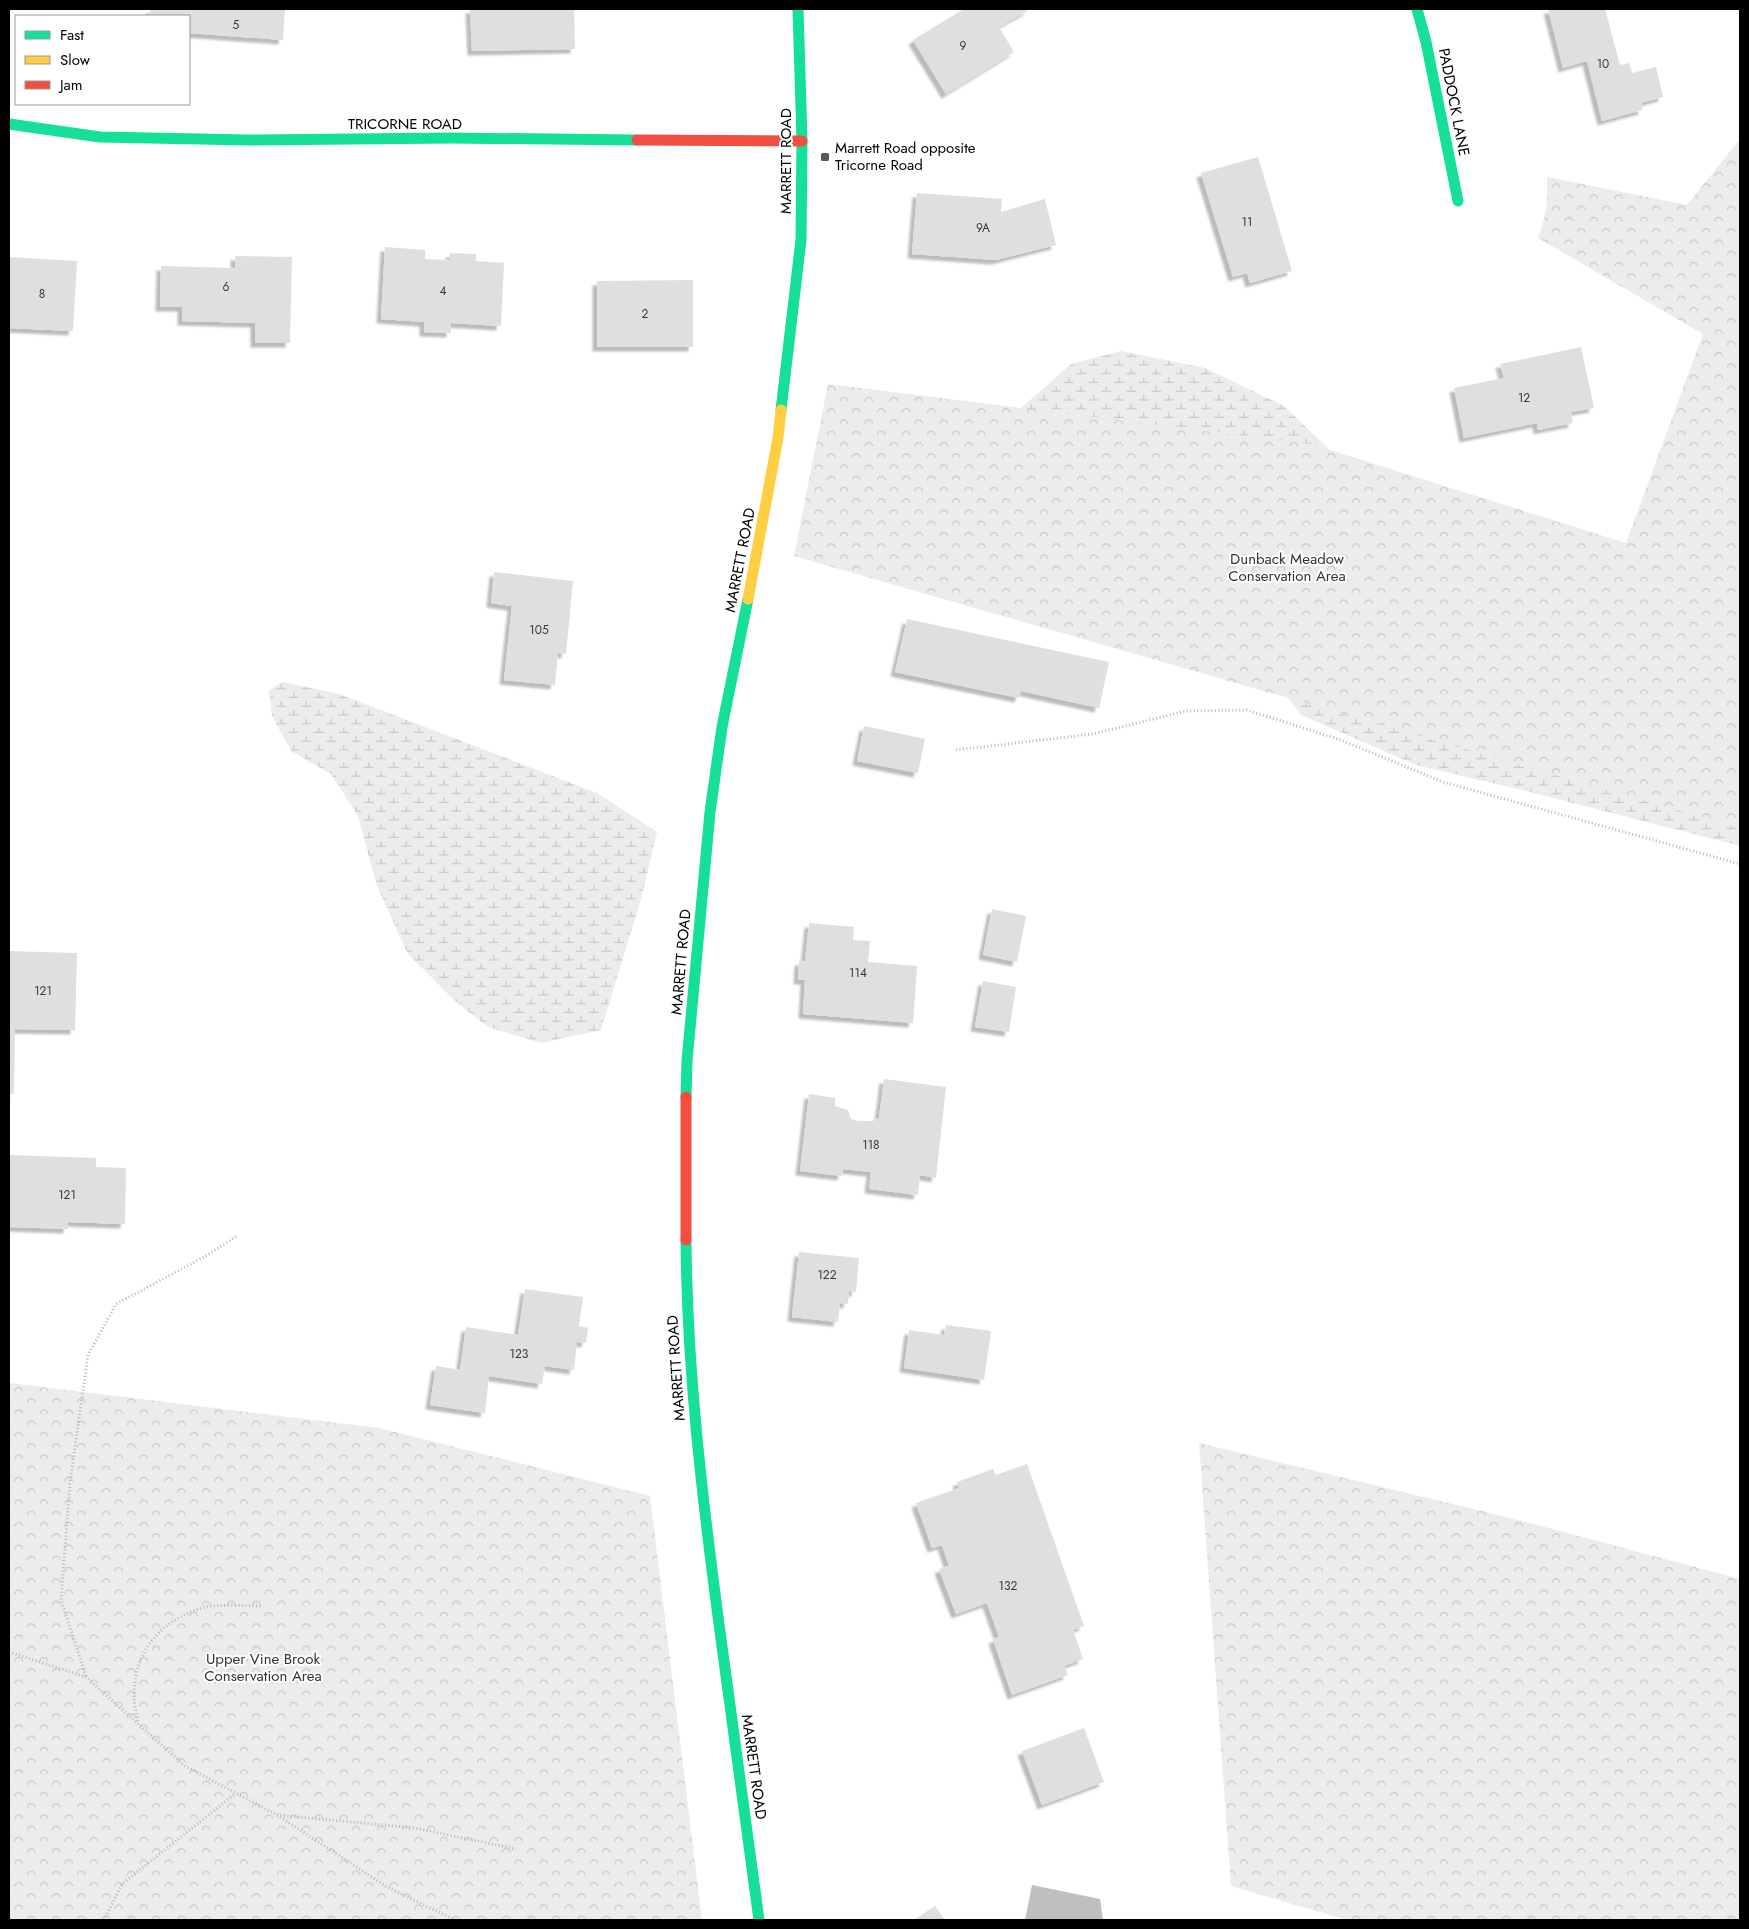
<svg xmlns="http://www.w3.org/2000/svg" width="1749" height="1929" viewBox="0 0 1749 1929" font-family="Jost,sans-serif">
  <style>
    .wetland { fill: url(#wetland-marsh) }
    .park { fill: url(#park-crowns) }
    .water { fill: #bfbfbf }
    .building { fill: #dfdfdf; filter: url(#shadow) }
    .lines { fill: none; stroke-linecap: round; stroke-linejoin: round }
    .path { stroke: #b9b9b9; stroke-width: 3; stroke-dasharray: 1 2.5; stroke-linecap: butt }
    .fast { stroke: #16e098; stroke-width: 11 }
    .slow { stroke: #ffcf43; stroke-width: 11 }
    .jam { stroke: #f24e42; stroke-width: 11 }
    .poi-dot { fill: #595959; stroke: #fff; stroke-width: 2 }
    .labels { text-anchor: middle; stroke-width: 4; stroke-linejoin: round; paint-order: stroke }
    .number-label { font-size: 12px; fill: #383838 }
    .street-label { font-size: 15px; fill: #000; stroke: #fff }
    .poi-label { font-size: 15px; fill: #000; stroke: #fff; text-anchor: start }
    .park-label { font-size: 15px; fill: #333; stroke: #fff }
  </style>
  <defs>
    <pattern id="wetland-marsh" width="20" height="14" patternUnits="userSpaceOnUse" patternTransform="scale(1.25)"><rect width="20" height="14" fill="#ececec"/><path d="M1 5h8M5 5V1M11 12h8M15 12V8" fill="none" stroke="#c9c9c9"/></pattern>
    <pattern id="park-crowns" width="20" height="18" patternUnits="userSpaceOnUse" patternTransform="scale(1.25)"><rect width="20" height="18" fill="#ececec"/><path d="M2 6a3 3 0 1 1 6 0M12 15a3 3 0 1 1 6 0" fill="none" stroke="#c9c9c9"/></pattern>
    <filter id="shadow"><feDropShadow dx="-4.5" dy="4.5" stdDeviation="1" flood-color="#0004"/></filter>
  </defs>
  <rect width="100%" height="100%" fill="#fff"/>
  <!-- wetland -->
  <path class="wetland" d="M 1121,351 L 1205,368 L 1284,406 L 1328,448 L 1339,521 L 1740,611 L 1740,846 L 1534,793 L 1416,765 L 1301,715 L 1233,625 L 986,445 L 1021,408 L 1071,364 Z
    M 283,682 L 339,694 L 597,793 L 657,832 L 641,899 L 601,1030 L 541,1043 L 488,1027 L 455,1001 L 408,954 L 377,886 L 358,816 L 331,774 L 291,751 L 272,716 L 269,690 Z"/>
  <!-- park -->
  <path class="park" d="M 1740,139 L 1740,828 L 794,556 L 828,384 L 1311,444 L 1626,543 L 1703,334 L 1538,238 C 1546,218 1548,199 1547,177 L 1687,205 Z
    M 9,1383 L 379,1428 L 650,1496 L 702,1920 L 9,1920 Z
    M 1199,1443 L 1511,1518 L 1740,1579 L 1740,1920 L 1347,1920 L 1231,1886 Z"/>
  <!-- water -->
  <path class="water" d="M 1032,1885 L 1100,1899 L 1103,1920 L 1025,1920 Z"/>
  <!-- building -->
  <path class="building" d="M 150,9 L 285,9 L 283,40 L 189,33 L 189,16 L 150,16 Z
    M 470,9 L 574,9 L 575,49 L 472,51 Z
    M 964,9 L 1030,9 L 999,27 L 1014,52 L 946,94 L 913,40 Z
    M 1548,9 L 1605,9 L 1620,65 L 1629,63 L 1632,73 L 1656,67 L 1663,97 L 1641,103 L 1643,110 L 1602,121 L 1587,61 L 1563,68 Z
    M 1258,157 L 1292,271 L 1250,283 L 1247,273 L 1233,277 L 1201,173 Z
    M 917,193 L 1002,199 L 1001,212 L 1045,199 L 1056,245 L 996,260 L 912,254 Z
    M 385,247 L 425,250 L 425,259 L 450,260 L 450,253 L 476,254 L 476,261 L 504,263 L 501,326 L 451,323 L 451,333 L 424,332 L 424,322 L 381,319 Z
    M 235,256 L 292,257 L 290,343 L 255,343 L 255,323 L 182,321 L 182,307 L 160,307 L 161,266 L 235,268 Z
    M 9,257 L 77,261 L 73,331 L 9,328 Z
    M 693,280 L 693,347 L 597,347 L 597,281 Z
    M 1581,347 L 1594,408 L 1571,412 L 1573,423 L 1538,430 L 1537,423 L 1464,438 L 1454,388 L 1504,378 L 1500,364 Z
    M 494,572 L 573,581 L 566,654 L 558,653 L 555,685 L 504,680 L 512,606 L 491,603 Z
    M 907,619 L 1109,662 L 1099,708 L 1021,691 L 1019,698 L 895,672 Z
    M 864,726 L 925,739 L 918,773 L 857,761 Z
    M 992,909 L 1026,916 L 1017,962 L 983,955 Z
    M 809,923 L 854,927 L 853,940 L 870,941 L 868,962 L 917,966 L 913,1023 L 803,1014 L 805,980 L 798,980 L 799,961 L 805,961 Z
    M 9,951 L 77,953 L 75,1030 L 15,1029 L 14,1094 L 9,1094 Z
    M 983,981 L 1016,987 L 1009,1032 L 975,1027 Z
    M 884,1079 L 946,1087 L 936,1178 L 920,1175 L 918,1195 L 869,1189 L 871,1172 L 843,1169 L 842,1176 L 800,1171 L 809,1094 L 835,1098 L 835,1106 L 848,1110 L 851,1119 L 858,1121 L 872,1121 L 879,1118 Z
    M 9,1155 L 96,1158 L 96,1167 L 126,1168 L 125,1224 L 68,1222 L 68,1229 L 9,1227 Z
    M 799,1252 L 859,1258 L 856,1292 L 849,1291 L 848,1304 L 840,1303 L 838,1322 L 792,1317 Z
    M 525,1289 L 583,1297 L 579,1326 L 588,1328 L 586,1343 L 577,1342 L 574,1370 L 545,1366 L 542,1384 L 489,1376 L 485,1413 L 430,1405 L 436,1366 L 460,1370 L 466,1327 L 518,1335 Z
    M 946,1325 L 991,1331 L 984,1380 L 904,1368 L 909,1330 L 944,1335 Z
    M 1027,1464 L 1084,1626 L 1073,1630 L 1083,1659 L 1064,1666 L 1068,1675 L 1012,1695 L 993,1639 L 999,1637 L 987,1603 L 956,1614 L 939,1569 L 949,1566 L 942,1545 L 932,1548 L 916,1503 L 959,1488 L 957,1482 L 993,1469 L 996,1475 Z
    M 1084,1728 L 1104,1782 L 1042,1805 L 1022,1751 Z
    M 935,1906 L 945,1920 L 914,1920 Z"/>
  <g class="lines">
    <!-- path -->
    <path class="path" d="M 956,750 L 1093,734 L 1186,711 L 1247,710 L 1341,740 L 1443,782 L 1740,864
      M 9,1652 L 86,1677 L 185,1766 L 277,1815 L 387,1887 L 455,1920
      M 86,1676 L 61,1600 L 70,1482 L 88,1355 L 116,1304 L 204,1257 L 237,1236
      M 138,1721 C 136,1713 134,1703 134,1695 C 134,1649 163,1619 205,1607 C 219,1604 247,1606 262,1606
      M 277,1815 L 415,1828 L 516,1849
      M 104,1920 L 122,1884 L 235,1794"/>
    <!-- fast -->
    <path class="fast" d="M 1417,9 L 1426,42 L 1458,201
      M 9,124 L 100,137 L 249,140 L 451,138 L 637,140
      M 781,410 L 801,240 L 802,141 L 798,9
      M 686,1097 L 687,1061 L 710,812 L 722,727 L 748,599
      M 686,1240 C 687,1369 702,1496 719,1624 C 733,1722 746,1821 759,1920"/>
    <!-- slow -->
    <path class="slow" d="M 748,599 L 778,438 L 781,410"/>
    <!-- jam -->
    <path class="jam" d="M 637,140 L 802,141
      M 686,1240 L 686,1097"/>
  </g>
  <!-- markers -->
  <rect class="poi-dot" x="820" y="152" width="10" height="10" rx="2.5"/>
  <g class="labels">
    <!-- number labels -->
    <g class="number-label">
      <text x="236" y="29">5</text>
      <text x="963" y="50">9</text>
      <text x="1603" y="68">10</text>
      <text x="1247" y="226">11</text>
      <text x="983" y="232">9A</text>
      <text x="226" y="291">6</text>
      <text x="443" y="295">4</text>
      <text x="42" y="298">8</text>
      <text x="645" y="318">2</text>
      <text x="1524" y="402">12</text>
      <text x="539" y="634">105</text>
      <text x="858" y="977">114</text>
      <text x="43" y="995">121</text>
      <text x="871" y="1149">118</text>
      <text x="67" y="1199">121</text>
      <text x="827" y="1279">122</text>
      <text x="519" y="1358">123</text>
      <text x="1008" y="1590">132</text>
    </g>
    <!-- street labels -->
    <g class="street-label">
      <text transform="translate(1454 102) rotate(79)" y="5">PADDOCK LANE</text>
      <text x="405" y="129">TRICORNE ROAD</text>
      <text transform="translate(786 161) rotate(-90)" y="5">MARRETT ROAD</text>
      <text transform="translate(740 560) rotate(-79)" y="5">MARRETT ROAD</text>
      <text transform="translate(681 962) rotate(-85)" y="5">MARRETT ROAD</text>
      <text transform="translate(676 1368) rotate(-94)" y="5">MARRETT ROAD</text>
      <text transform="translate(754 1767) rotate(82)" y="5">MARRETT ROAD</text>
    </g>
    <!-- poi labels -->
    <g class="poi-label">
      <text x="835" y="153">Marrett Road opposite<tspan x="835" dy="17">Tricorne Road</tspan></text>
    </g>
    <!-- park labels -->
    <g class="park-label">
      <text x="1287" y="564">Dunback Meadow<tspan x="1287" dy="17">Conservation Area</tspan></text>
      <text x="263" y="1664">Upper Vine Brook<tspan x="263" dy="17">Conservation Area</tspan></text>
    </g>
  </g>
  <!-- border -->
  <rect width="1749" height="1929" fill="none" stroke="#000000" stroke-width="20"/>
  <!-- legend -->
  <rect x="15" y="15" width="175" height="90" fill="#ffffff" stroke="#999999"/>
  <rect x="25" y="31" width="25" height="8" fill="#16e098" stroke="#999999"/>
  <text x="60" y="40" font-size="15" fill="#000000">Fast</text>
  <rect x="25" y="56" width="25" height="8" fill="#ffcf43" stroke="#999999"/>
  <text x="60" y="65" font-size="15" fill="#000000">Slow</text>
  <rect x="25" y="81" width="25" height="8" fill="#f24e42" stroke="#999999"/>
  <text x="60" y="90" font-size="15" fill="#000000">Jam</text>
</svg>
